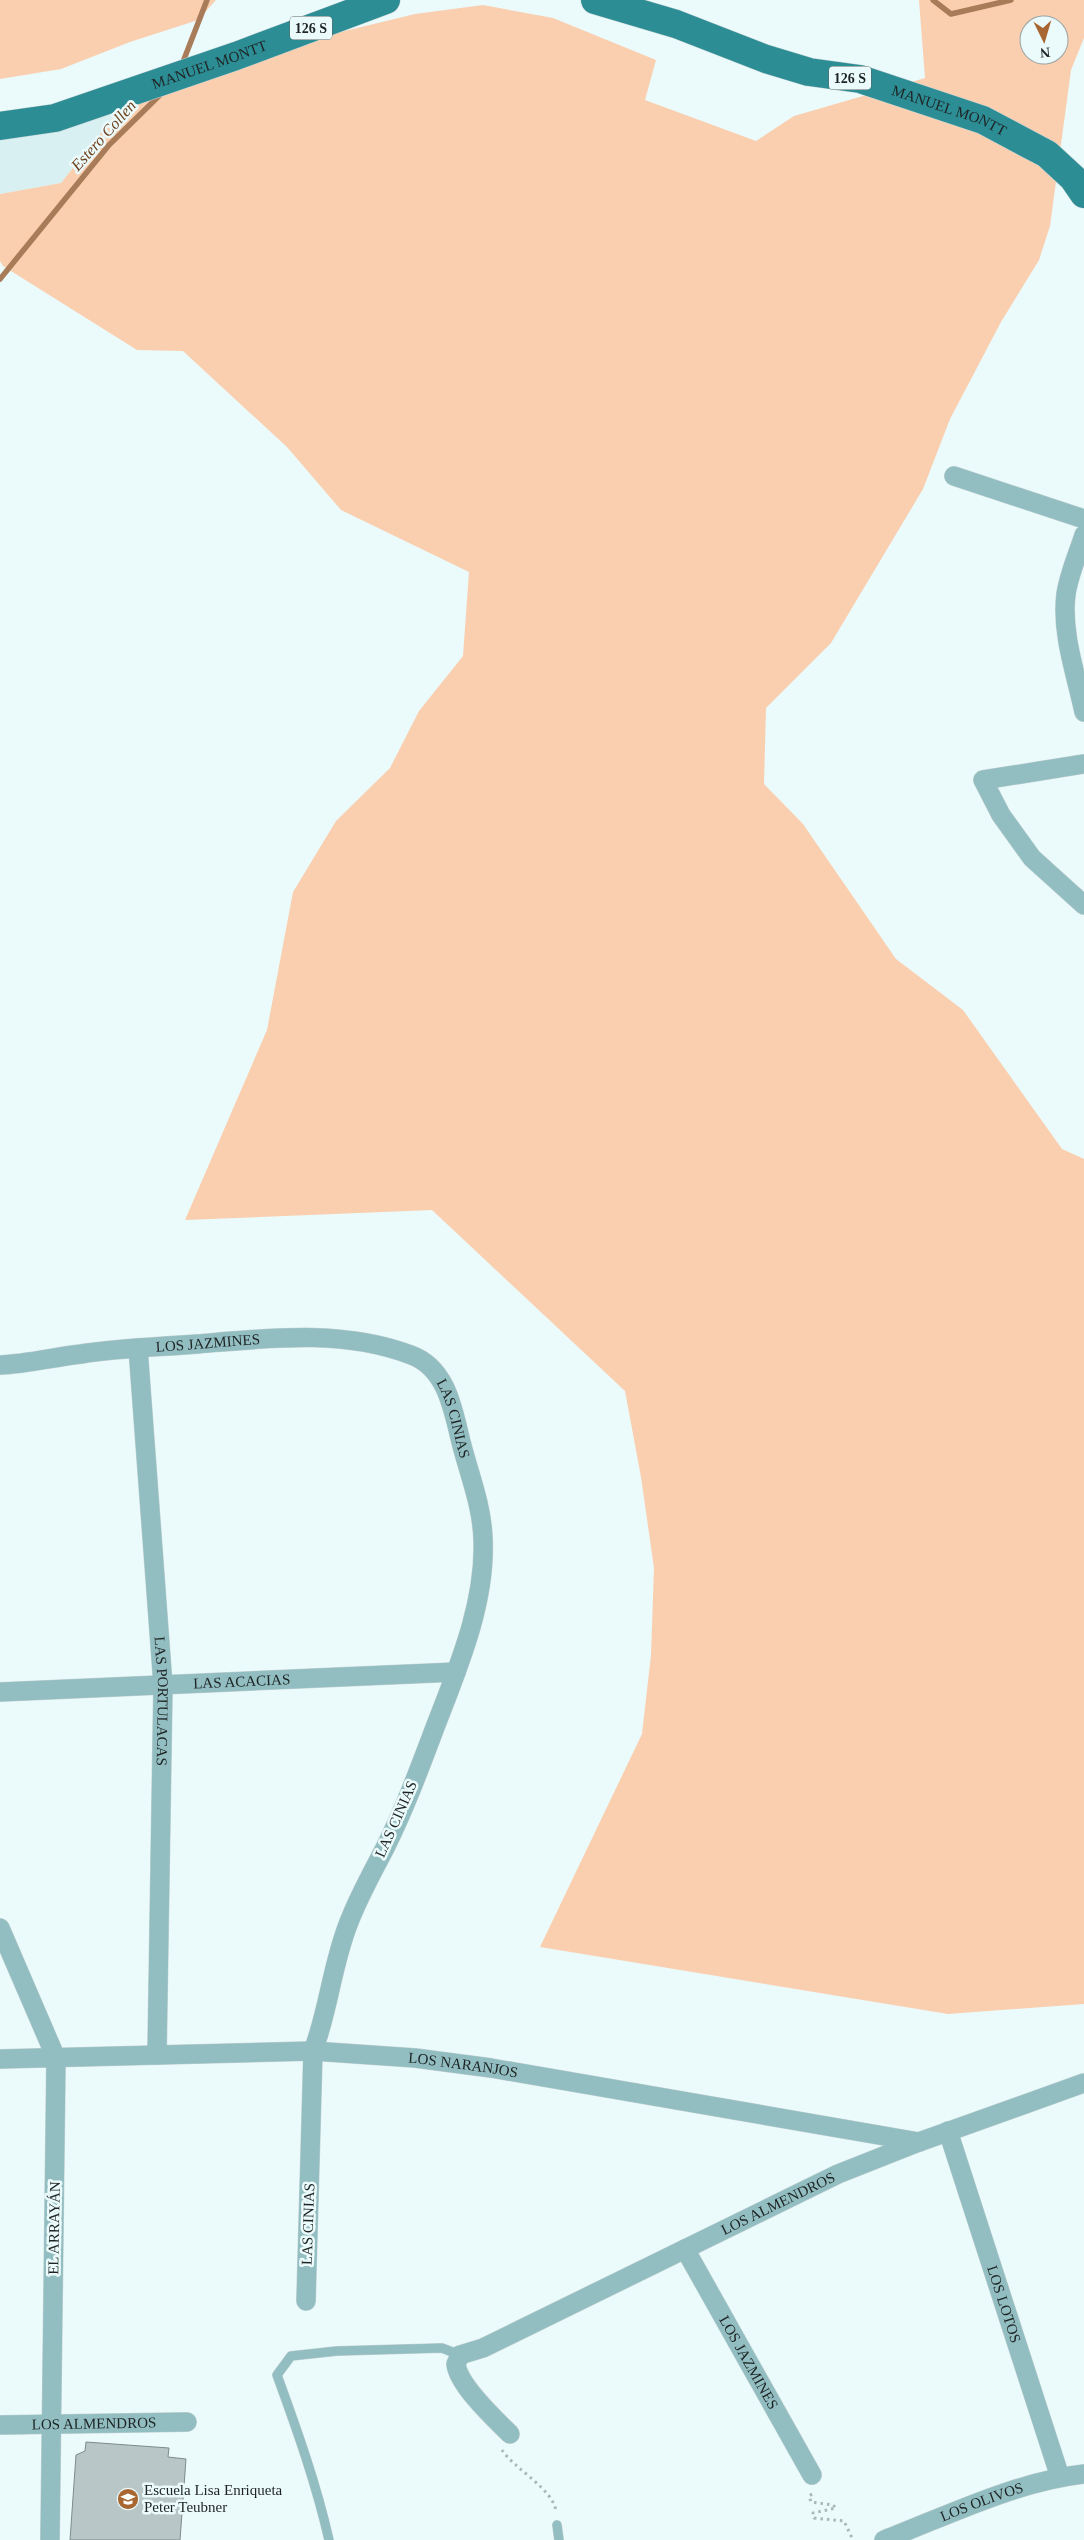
<svg xmlns="http://www.w3.org/2000/svg" width="1084" height="2540" viewBox="0 0 1084 2540" font-family="Georgia,serif">
  <style>
    .built { fill: #d8f0f2 }
    .green { fill: #facfaf; fill-rule: evenodd }
    .lines { fill: none; stroke-linecap: round; stroke-linejoin: round }
    .stream { stroke: #a87c58; stroke-width: 5.5 }
    .building { fill: #b8c6c8; stroke: #7e8b8c }
    .lane-casing { stroke: #c6d3d4; stroke-width: 10 }
    .street-casing { stroke: #c6d3d4; stroke-width: 20 }
    .primary-casing { stroke: #c6d3d4; stroke-width: 29 }
    .path { stroke: #abb7b7; stroke-width: 3; stroke-dasharray: 2.5 4; stroke-linecap: butt }
    .lane { stroke: #92bec2; stroke-width: 9 }
    .street { stroke: #92bec2; stroke-width: 19 }
    .primary { stroke: #2c8d95; stroke-width: 28 }
    .labels { text-anchor: middle; stroke-width: 5; stroke-linejoin: round; paint-order: stroke }
    .shield { fill: #ebfafb; stroke: #5c6464; stroke-width: 1 }
    .shield-label { font-size: 14px; font-weight: bold; fill: #1e2424 }
    .street-label { font-size: 15px; fill: #1e2424; stroke: #ebfafb }
    .poi-label { font-size: 15px; fill: #1e2424; stroke: #ebfafb; text-anchor: start }
    .water-label { font-size: 16px; font-style: italic; fill: #6e411d; stroke: #ebfafb }
  </style>
  <rect width="100%" height="100%" fill="#ebfafb"/>
  <!-- built -->
  <path class="built" d="M 143,80 L 61,183 L 0,194 L 0,116 L 38,114 Z"/>
  <!-- green -->
  <path class="green" d="M 0,0 L 216,0 L 198,20 L 130,42 L 61,69 L 0,79 Z
    M 919,0 L 1084,0 L 1084,38 L 1071,70 L 1050,226 L 1039,260 L 1001,322 L 950,419 L 923,489 L 831,643 L 766,708 L 764,784 L 803,824 L 896,959 L 963,1010 L 1062,1149 L 1084,1159 L 1084,2004 L 948,2014 L 540,1947 L 642,1734 L 651,1655 L 654,1568 L 641,1477 L 625,1391 L 432,1210 L 185,1220 L 267,1030 L 293,892 L 336,821 L 390,768 L 419,711 L 463,656 L 469,572 L 341,510 L 287,447 L 183,351 L 137,350 L 3,266 L 0,261 L 0,194 L 61,183 L 143,80 L 415,14 L 483,5 L 553,18 L 656,60 L 645,100 L 756,141 L 794,116 L 925,78 ZM 1029,25 L 1059,25 L 1059,55 L 1029,55 Z"/>
  <g class="lines">
    <!-- stream -->
    <path class="stream" d="M 933,0 L 951,14 L 1011,0
      M 181,67 L 207,0
      M 0,279 L 109,145 L 163,92"/>
  </g>
  <!-- building -->
  <path class="building" d="M 86,2442 L 169,2448 L 168,2457 L 186,2459 L 180,2540 L 70,2540 L 76,2455 L 85,2451 Z"/>
  <g class="lines">
    <!-- lane casing -->
    <g class="lane-casing">
      <path id="lane" d="M 557,2525 L 559,2540
        M 329,2540 C 316,2483 297,2430 277,2375 L 291,2356 L 337,2351 L 442,2348 L 460,2355"/>
    </g>
    <!-- street casing -->
    <g class="street-casing">
      <g id="street">
        <path d="M 954,476 L 1084,519"/>
        <path d="M 1084,535 C 1078,554 1069,574 1066,594 C 1061,633 1076,674 1084,712"/>
        <path d="M 1084,764 L 983,780 L 1001,815 L 1032,858 L 1084,905"/>
        <path id="s1" d="M 138,1348 L 163,1685 L 157,2055"/>
        <path id="s2" d="M 0,1365 C 27,1364 54,1357 81,1354 C 119,1348 159,1347 197,1344 C 269,1338 343,1329 411,1355 C 447,1368 453,1410 461,1442 C 469,1474 482,1505 483,1539 C 486,1604 457,1670 434,1730 C 419,1770 404,1810 385,1848 C 372,1873 359,1896 349,1922 C 332,1964 329,2009 313,2051 L 306,2301"/>
        <path id="s3" d="M 0,1692 L 456,1672"/>
        <path d="M 0,1928 L 56,2058 L 50,2540"/>
        <path id="s4" d="M 0,2059 L 313,2051 L 415,2058 L 491,2068 L 919,2142"/>
        <path id="s5" d="M 948,2131 L 1060,2477"/>
        <path id="s6" d="M 685,2249 L 812,2475"/>
        <path id="s7" d="M 0,2425 L 187,2422"/>
        <path id="s8" d="M 510,2434 C 495,2419 458,2385 456,2364 L 460,2355 L 483,2348 L 838,2174 L 919,2142 L 1084,2083"/>
        <path id="s9" d="M 884,2540 C 949,2515 1015,2482 1084,2474"/>
      </g>
    </g>
    <!-- primary casing -->
    <g class="primary-casing">
      <g id="primary">
        <path id="s10" d="M 595,0 L 676,24 L 766,59 L 809,72 L 860,79 L 983,120 L 1047,154 L 1073,178 L 1084,194"/>
        <path id="s11" d="M 0,126 L 55,118 L 236,56 L 386,0"/>
      </g>
    </g>
    <!-- path -->
    <path class="path" d="M 502,2450 C 514,2469 554,2489 556,2512
      M 812,2494 L 809,2496 L 811,2502 L 833,2505 L 836,2508 L 813,2513 L 814,2518 L 844,2521 L 853,2540"/>
    <!-- lane -->
    <use href="#lane" class="lane"/>
    <!-- street -->
    <use href="#street" class="street"/>
    <!-- primary -->
    <use href="#primary" class="primary"/>
  </g>
  <!-- icons -->
  <defs>
    <g id="school-disc" transform="scale(1.125)"><circle r="9.5" fill="#a86732" stroke="#ebfafb"/><path d="M0-5L7-2L0 1L-7-2ZM-4 1L0 2.5L4 1V4Q0 6-4 4Z" fill="#fff"/></g>
  </defs>
  <g fill-rule="evenodd">
    <use href="#school-disc" x="128" y="2499"/>
  </g>
  <g class="labels">
    <!-- shield labels -->
    <g class="shield">
      <rect x="290" y="16.5" width="42" height="23" rx="4"/>
      <rect x="829" y="66.5" width="42" height="23" rx="4"/>
    </g>
    <g class="shield-label">
      <text x="311" y="33">126 S</text>
      <text x="850" y="83">126 S</text>
    </g>
    <!-- street labels -->
    <g class="street-label">
      <text dy="5" stroke="none"><textPath href="#s11" startOffset="219">MANUEL MONTT</textPath></text>
      <text dy="5" stroke="none"><textPath href="#s10" startOffset="372">MANUEL MONTT</textPath></text>
      <text dy="5" stroke="none"><textPath href="#s2" startOffset="209">LOS JAZMINES</textPath></text>
      <text dy="5" stroke="none"><textPath href="#s2" startOffset="495">LAS CINIAS</textPath></text>
      <text dy="5" stroke="none"><textPath href="#s3" startOffset="242">LAS ACACIAS</textPath></text>
      <text dy="5" stroke="none"><textPath href="#s1" startOffset="354">LAS PORTULACAS</textPath></text>
      <text transform="translate(396 1819) rotate(-66)" y="5">LAS CINIAS</text>
      <text dy="5" stroke="none"><textPath href="#s4" startOffset="464">LOS NARANJOS</textPath></text>
      <text dy="5" stroke="none"><textPath href="#s8" startOffset="452">LOS ALMENDROS</textPath></text>
      <text transform="translate(308 2224) rotate(-88)" y="5">LAS CINIAS</text>
      <text transform="translate(54 2228) rotate(-89)" y="5">EL ARRAYÁN</text>
      <text dy="5" stroke="none"><textPath href="#s5" startOffset="182">LOS LOTOS</textPath></text>
      <text dy="5" stroke="none"><textPath href="#s6" startOffset="130">LOS JAZMINES</textPath></text>
      <text dy="5" stroke="none"><textPath href="#s7" startOffset="94">LOS ALMENDROS</textPath></text>
      <text dy="5" stroke="none"><textPath href="#s9" startOffset="105">LOS OLIVOS</textPath></text>
    </g>
    <!-- poi labels -->
    <g class="poi-label">
      <text x="144" y="2495">Escuela Lisa Enriqueta<tspan x="144" dy="17">Peter Teubner</tspan></text>
    </g>
    <!-- water labels -->
    <g class="water-label">
      <text transform="translate(103 135) rotate(-48)" y="6">Estero Collen</text>
    </g>
  </g>
  <!-- north arrow -->
  <g transform="translate(1044 40) rotate(175)"><circle r="24" fill="#ebfafb" stroke="#99a4a5"/>
  <path d="M0-4L9 19L0 12L-9 19Z" fill="#a86732"/>
  <text y="-8" font-size="14" font-weight="bold" text-anchor="middle" fill="#1e2424">N</text>
  </g>
</svg>
